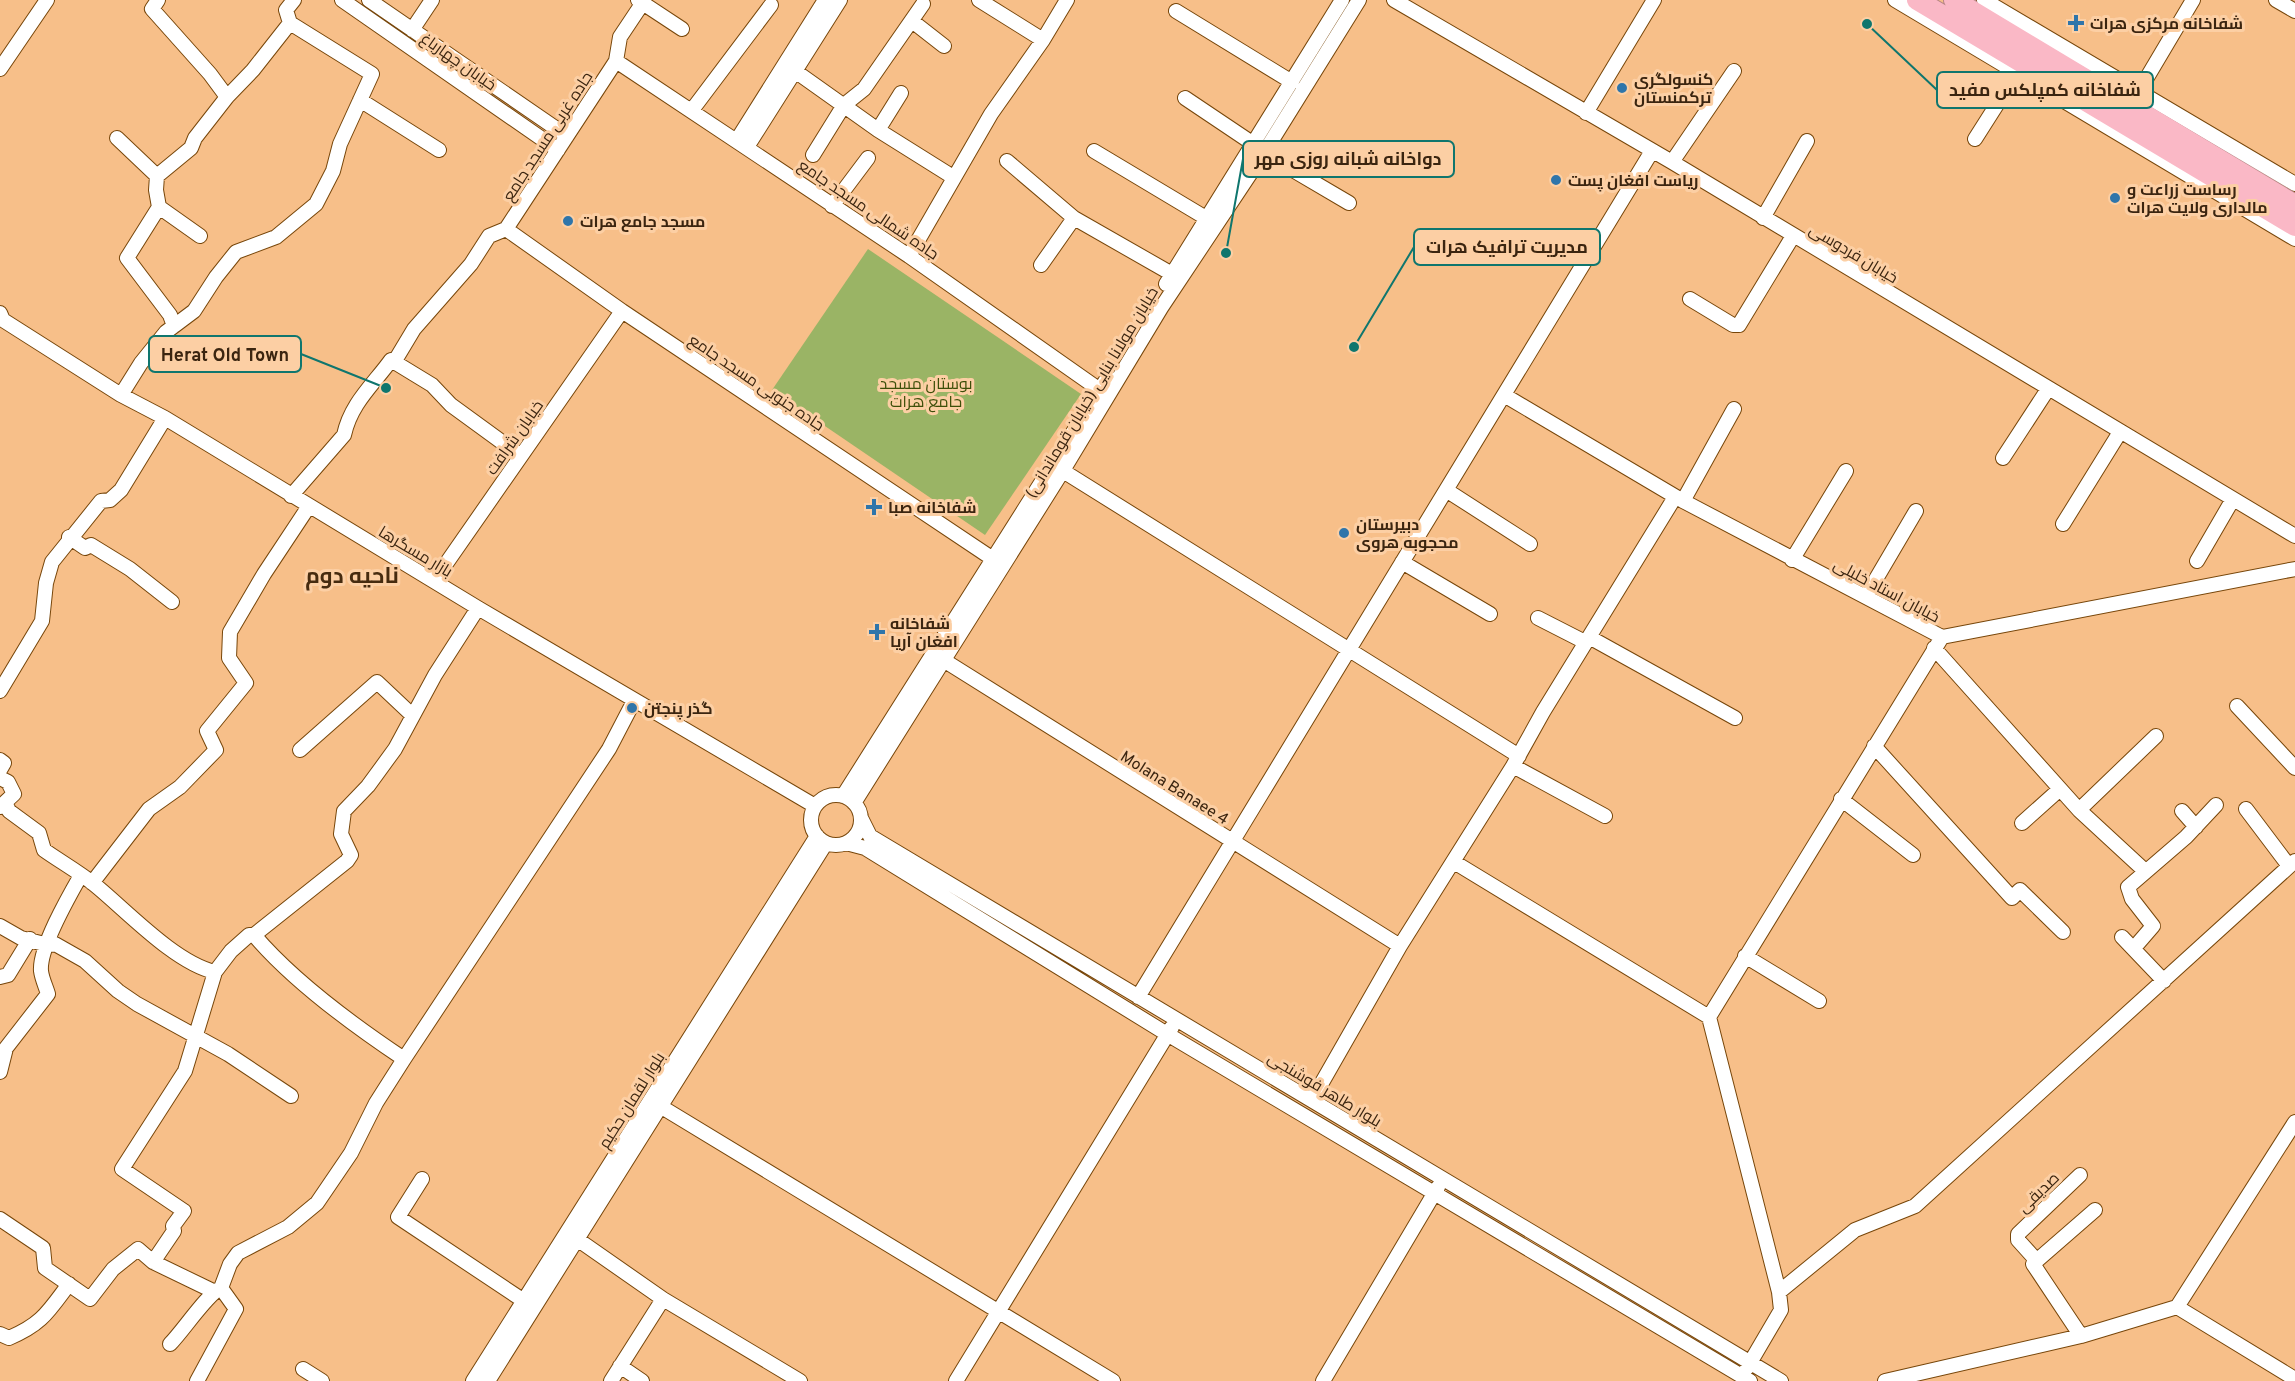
<svg xmlns="http://www.w3.org/2000/svg" width="2295" height="1381" viewBox="0 0 2295 1381" font-family="Overpass,Cairo,sans-serif">
  <style>
    .green { fill: #9ab465 }
    .lines { fill: none; stroke-linecap: round; stroke-linejoin: round }
    .minor-casing { stroke: #77460a; stroke-width: 16 }
    .highway-casing { stroke: #b78586; stroke-width: 22 }
    .minor { stroke: #fff; stroke-width: 14 }
    .highway { stroke: #fab8c6; stroke-width: 20 }
    .poi-dot { fill: #2f75aa; stroke: #fccfa4; stroke-width: 2 }
    .labels { text-anchor: middle; stroke-width: 6; stroke-linejoin: round; paint-order: stroke }
    .poi-label { font-size: 16px; font-weight: bold; fill: #3b2510; stroke: #fccfa4; text-anchor: start }
    .street-label { font-size: 16px; fill: #3b2510; stroke: #fccfa4 }
    .park-label { font-size: 16px; fill: #3d4f09; stroke: #fccfa4 }
    .district-label { font-size: 22px; font-weight: bold; fill: #462b0f; stroke: #fccfa4 }
    .leader { fill: none; stroke: #0f766e; stroke-width: 2 }
    .callout-dot { fill: #0f766e; stroke: #fccfa4; stroke-width: 2 }
    .callout { fill: #fccfa4; stroke: #0f766e; stroke-width: 2 }
    .callout-label { font-size: 18px; text-anchor: middle; font-weight: bold; fill: #3b2510 }
  </style>
  <rect width="100%" height="100%" fill="#f7bf89"/>
  <!-- green -->
  <path class="green" d="M 868,249 L 1081,394 L 985,535 L 772,390 Z"/>
  <g class="lines">
    <!-- minor casing -->
    <g class="minor-casing">
      <path id="minor" d="M 158,0 L 152,9 L 210,74 L 227,97
        M 342,0 L 558,150
        M 369,0 L 567,136
        M 638,0 L 682,29
        M 979,0 L 1043,40
        M 1394,0 L 1672,162 L 2295,536
        M 1895,0 L 2295,239
        M 1984,0 L 2295,184
        M 2276,0 L 2295,11
        M 1176,11 L 1292,82
        M 912,21 L 944,46
        M 412,30 L 432,0
        M 616,61 L 909,256 L 1107,395
        M 0,69 L 47,0
        M 795,71 L 878,130 L 953,177
        M 2139,91 L 2193,0
        M 1185,98 L 1252,143
        M 360,100 L 439,150
        M 692,110 L 771,5
        M 1586,113 L 1654,0
        M 878,130 L 901,93
        M 117,138 L 157,176
        M 1975,139 L 2017,73
        M 737,140 L 825,0
        M 747,147 L 840,0
        M 1094,151 L 1206,218
        M 1264,153 L 1349,203
        M 813,155 L 844,105 L 864,89 L 923,4
        M 1007,161 L 1074,218 L 1172,274
        M 1672,162 L 1734,71
        M 832,206 L 868,158
        M 159,207 L 200,236
        M 1763,218 L 1807,141
        M 506,229 L 622,311 L 993,559
        M 506,229 L 616,61 L 620,37 L 642,4
        M 909,256 L 991,114 L 1043,40 L 1067,0
        M 1041,265 L 1074,218
        M 1166,284 L 1342,0
        M 1690,299 L 1733,325 L 1739,325 L 1793,236
        M 0,313 L 3,320 L 121,395 L 165,418 L 478,608 L 815,806
        M 174,326 L 170,315 L 127,258 L 159,207 L 156,190 L 157,176 L 191,148 L 195,138 L 227,97 L 253,70 L 290,23
        M 391,360 L 432,385 L 451,405 L 521,456
        M 121,395 L 141,363 L 166,332 L 194,311 L 216,277 L 236,252 L 276,237 L 316,204 L 333,171 L 340,144 L 372,74 L 290,23 L 286,10 L 294,0
        M 1504,395 L 1683,501 L 1942,637 L 2295,569
        M 2003,458 L 2048,389
        M 1055,466 L 1519,756
        M 1446,490 L 1530,544
        M 291,496 L 344,435 C 351,403 373,385 391,360 L 396,359 L 414,329 L 471,264 L 489,236 L 506,229
        M 1683,501 L 1734,409
        M 2063,524 L 2120,432
        M 69,537 L 85,548 L 91,545 L 130,569 L 172,602
        M 1792,560 L 1846,471
        M 2197,561 L 2233,499
        M 1402,562 L 1490,614
        M 434,581 L 622,311
        M 1866,596 L 1916,511
        M 1538,618 L 1585,642
        M 1589,637 L 1735,718
        M 1934,648 L 2079,810 L 2144,870
        M 937,656 L 1400,946
        M 0,691 L 42,621 L 46,583 L 52,562 L 101,501 L 110,500 L 121,490 L 165,418
        M 2237,706 L 2295,768
        M 1874,746 L 2012,898 L 2020,890 L 2063,932
        M 300,750 L 377,682 L 412,715
        M 0,760 L 4,763 L 0,770
        M 1513,766 L 1605,816
        M 0,778 L 8,782 L 14,794 L 0,807
        M811 820a25 25 0 1 1 50 0a25 25 0 1 1-50 0Z
        M 843,796 L 1108,377
        M 1841,799 L 1913,855
        M 854,803 L 1062,472 L 1161,308 L 1264,153 L 1359,0
        M 6,804 L 9,811 L 39,833 L 44,850 C 61,862 79,872 95,885 C 127,911 175,963 215,972
        M 2246,809 L 2289,866
        M 2079,810 L 2156,736
        M 2182,811 L 2196,827
        M 861,818 L 870,836 L 885,845 L 1781,1381
        M 2022,823 L 2060,789
        M 846,843 L 865,848 L 1167,1034 L 1750,1381
        M 1454,862 L 1709,1017
        M 92,883 L 149,809 L 180,787 L 216,750 L 207,731 L 246,683 L 229,658 L 230,632 L 264,574 L 309,506
        M 0,926 L 21,938 L 48,945 L 55,944 L 85,961 L 118,991 L 137,1004 L 228,1054 L 291,1096
        M 254,935 C 293,981 353,1025 404,1059
        M 2122,937 L 2164,981
        M 2134,948 L 2153,926 L 2132,899 L 2128,887 L 2186,837 L 2216,805
        M 1745,956 L 1819,1001
        M 0,977 L 8,975 L 30,939
        M 1138,997 L 1652,151
        M 0,1072 L 6,1048 L 48,994 C 46,987 42,979 41,971 C 39,948 69,896 81,875
        M 1312,1100 L 1400,946 L 1513,766 L 1543,712 L 1675,497
        M 655,1103 L 1113,1381
        M 422,1179 L 398,1217 L 524,1301
        M 0,1219 L 43,1248 L 45,1268 L 90,1299 L 113,1269 L 138,1249 L 153,1262 L 213,1291
        M 577,1239 L 663,1299 L 800,1381
        M 2036,1260 L 2018,1240 L 2018,1234 L 2080,1175
        M 153,1262 L 174,1231 L 173,1226 L 184,1211 L 122,1169 L 185,1071 L 215,972 L 231,951 L 249,935 L 254,935 L 347,861 L 351,855 L 341,834 L 344,811 L 368,786 L 395,749 L 435,675 L 478,608
        M 1779,1292 L 1855,1230 L 1915,1206 L 2295,861
        M 2177,1307 L 2295,1379
        M 0,1334 L 9,1338 C 42,1324 48,1312 69,1284
        M 2081,1336 L 2033,1264 L 2095,1210
        M 170,1344 C 183,1331 208,1293 221,1288 L 230,1264 L 238,1253 L 288,1227 L 317,1203 L 351,1153 L 376,1103 L 404,1059 L 609,749 L 634,701
        M 620,1366 L 642,1381
        M 1747,1368 L 1781,1310 L 1779,1292 L 1709,1017 L 1942,637
        M 303,1369 L 322,1381
        M 197,1381 L 236,1309 L 221,1288
        M 473,1381 L 817,836
        M 488,1381 L 826,843
        M 611,1381 L 663,1299
        M 956,1381 L 1172,1027
        M 1323,1381 L 1438,1187
        M 1885,1381 L 2081,1336 L 2177,1307 L 2295,1122"/>
    </g>
    <!-- highway casing -->
    <g class="highway-casing">
      <path id="highway" d="M 1917,0 L 2295,226
        M 1954,0 L 2295,205"/>
    </g>
    <!-- minor -->
    <use href="#minor" class="minor"/>
    <!-- highway -->
    <use href="#highway" class="highway"/>
  </g>
  <!-- markers -->
  <g class="poi-dot">
    <path d="M2073 14h6v6h6v6h-6v6h-6v-6h-6v-6h6z"/>
    <circle cx="1622" cy="88" r="6"/>
    <circle cx="1556" cy="180" r="6"/>
    <circle cx="2115" cy="198" r="6"/>
    <circle cx="568" cy="221" r="6"/>
    <path d="M871 498h6v6h6v6h-6v6h-6v-6h-6v-6h6z"/>
    <circle cx="1344" cy="533" r="6"/>
    <path d="M874 623h6v6h6v6h-6v6h-6v-6h-6v-6h6z"/>
    <circle cx="632" cy="708" r="6"/>
  </g>
  <g class="labels">
    <!-- poi labels -->
    <g class="poi-label">
      <text x="2090" y="29">شفاخانه مرکزی هرات</text>
      <text x="1634" y="85">کنسولگری<tspan x="1634" dy="18">ترکمنستان</tspan></text>
      <text x="1568" y="186">ریاست افغان پست</text>
      <text x="2127" y="195">رساست زراعت و<tspan x="2127" dy="18">مالداری ولایت هرات</tspan></text>
      <text x="580" y="227">مسجد جامع هرات</text>
      <text x="888" y="513">شفاخانه صبا</text>
      <text x="1356" y="530">دبیرستان<tspan x="1356" dy="18">محجوبه هروی</tspan></text>
      <text x="890" y="629">شفاخانه<tspan x="890" dy="18">افغان آریا</tspan></text>
      <text x="644" y="714">گذر پنجتن</text>
    </g>
    <!-- street labels -->
    <g class="street-label">
      <text transform="translate(459 61) rotate(35)" y="6">خیابان چهارباغ</text>
      <text transform="translate(547 136) rotate(-57)" y="6">جاده غربی مسجد جامع</text>
      <text transform="translate(869 209) rotate(34)" y="6">جاده شمالی مسجد جامع</text>
      <text transform="translate(1854 253) rotate(31)" y="6">خیابان فردوسی</text>
      <text transform="translate(757 382) rotate(34)" y="6">جاده جنوبی مسجد جامع</text>
      <text transform="translate(1091 392) rotate(-59)" y="6">خیابان مولانا بنایی (خیابان قوماندانی)</text>
      <text transform="translate(514 437) rotate(-55)" y="6">خیابان شرافت</text>
      <text transform="translate(416 551) rotate(31)" y="6">بازار مسگرها</text>
      <text transform="translate(1887 590) rotate(28)" y="6">خیابان استاد خلیلی</text>
      <text transform="translate(1175 787) rotate(32)" y="6">Molana Banaee 4</text>
      <text transform="translate(1325 1089) rotate(31)" y="6">بلوار طاهر فوشنجی</text>
      <text transform="translate(631 1100) rotate(-58)" y="6">بلوار لقمان حکیم</text>
      <text transform="translate(2038 1192) rotate(-44)" y="6">صدیقی</text>
    </g>
    <!-- park labels -->
    <g class="park-label">
      <text x="926" y="389">بوستان مسجد<tspan x="926" dy="18">جامع هرات</tspan></text>
    </g>
    <!-- district labels -->
    <g class="district-label">
      <text x="352" y="583">ناحیه دوم</text>
    </g>
  </g>
  <!-- callouts -->
  <path class="leader" d="M1867 24L1937 90M1226 253L1243 159M1354 347L1414 247M386 388L301 354"/>
  <g class="callout-dot">
    <circle cx="1867" cy="24" r="6"/>
    <circle cx="1226" cy="253" r="6"/>
    <circle cx="1354" cy="347" r="6"/>
    <circle cx="386" cy="388" r="6"/>
  </g>
  <g class="callout">
    <rect x="1937" y="72" width="216" height="36" rx="6"/>
    <rect x="1243" y="141" width="211" height="36" rx="6"/>
    <rect x="1414" y="229" width="186" height="36" rx="6"/>
    <rect x="149" y="336" width="152" height="36" rx="6"/>
  </g>
  <g class="callout-label">
    <text x="2045" y="96">شفاخانه کمپلکس مفید</text>
    <text x="1348" y="165">دواخانه شبانه روزی مهر</text>
    <text x="1507" y="253">مدیریت ترافیک هرات</text>
    <text x="225" y="361">Herat Old Town</text>
  </g>
</svg>
